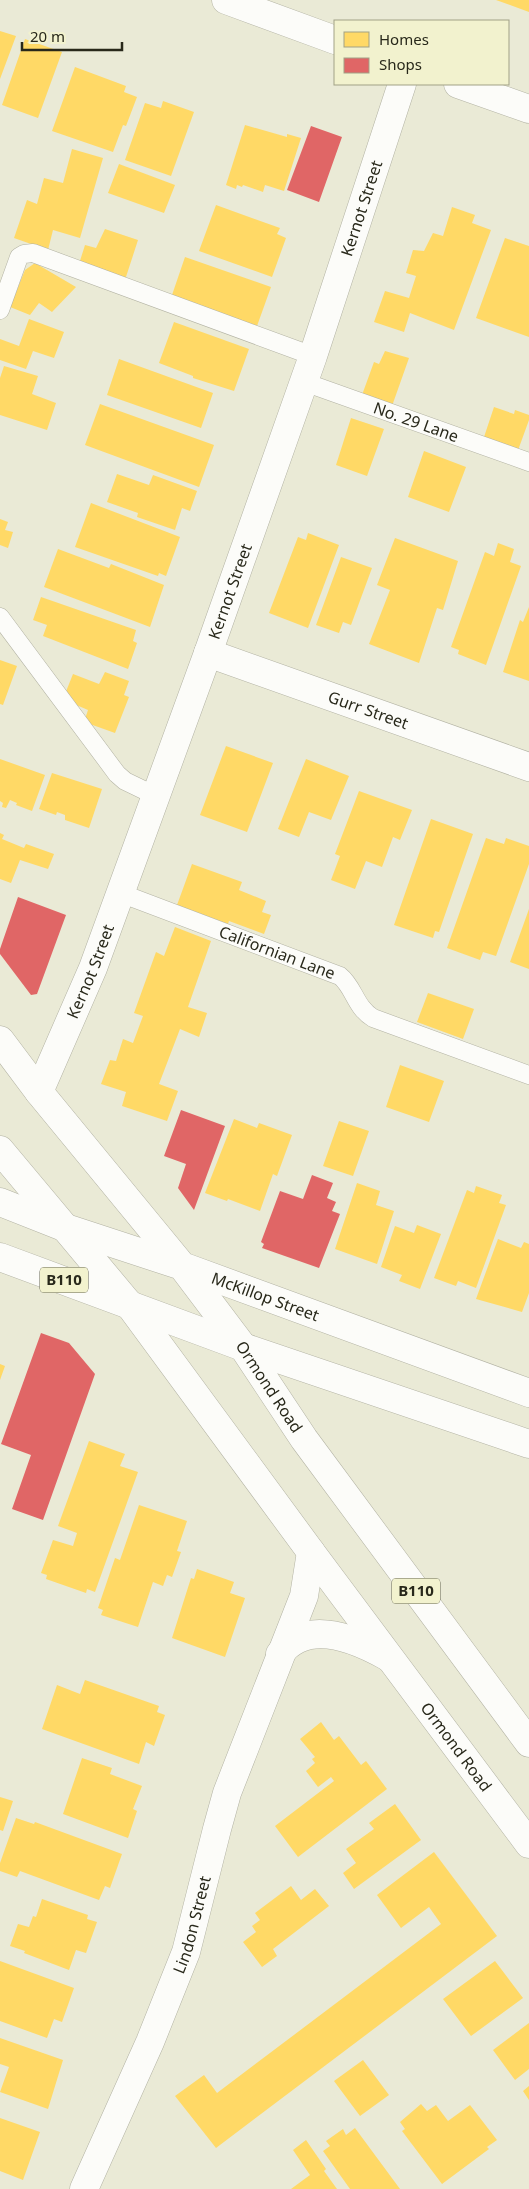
<svg xmlns="http://www.w3.org/2000/svg" width="529" height="2189" viewBox="0 0 529 2189" font-family="'Noto Sans',sans-serif">
  <style>
    .homes { fill: #ffd966 }
    .shops { fill: #e06666 }
    .lines { fill: none; stroke-linecap: round; stroke-linejoin: round }
    .lane-casing { stroke: #b2b2a3; stroke-width: 19 }
    .street-casing { stroke: #b2b2a3; stroke-width: 29 }
    .secondary-casing { stroke: #b2b2a3; stroke-width: 29 }
    .highway-casing { stroke: #b2b2a3; stroke-width: 29 }
    .lane { stroke: #fcfcf9; stroke-width: 18 }
    .street { stroke: #fcfcf9; stroke-width: 28 }
    .secondary { stroke: #fcfcf9; stroke-width: 28 }
    .highway { stroke: #fcfcf9; stroke-width: 28 }
    .labels { text-anchor: middle; stroke-width: 5; stroke-linejoin: round; paint-order: stroke }
    .shield { fill: #f2f2ce; stroke: #656550; stroke-width: 1 }
    .shield-label { font-size: 15px; font-weight: bold; fill: #28281a }
    .street-label { font-size: 16px; fill: #28281a; stroke: #f2f2ce }
  </style>
  <rect width="100%" height="100%" fill="#eaead6"/>
  <!-- homes -->
  <path class="homes" d="M 496,0 L 529,0 L 529,12 Z
    M 0,31 L 16,36 L 0,79 Z
    M 25,39 L 62,52 L 38,118 L 2,105 Z
    M 75,67 L 126,86 L 124,92 L 137,97 L 126,126 L 123,125 L 113,152 L 52,131 Z
    M 163,101 L 194,112 L 171,176 L 125,160 L 145,103 L 161,108 Z
    M 245,125 L 287,137 L 287,134 L 301,138 L 284,191 L 265,185 L 263,192 L 243,185 L 242,187 L 237,185 L 236,189 L 226,185 Z
    M 72,149 L 103,158 L 80,238 L 53,230 L 48,250 L 14,238 L 27,200 L 37,204 L 44,178 L 63,183 Z
    M 119,164 L 175,185 L 164,213 L 108,193 Z
    M 216,205 L 280,228 L 277,234 L 286,238 L 272,277 L 199,251 Z
    M 452,207 L 475,215 L 472,223 L 491,230 L 454,330 L 410,313 L 404,332 L 374,322 L 385,291 L 409,298 L 416,276 L 406,273 L 413,250 L 424,251 L 433,233 L 443,236 Z
    M 105,229 L 138,240 L 125,280 L 79,264 L 85,245 L 96,248 Z
    M 505,238 L 529,246 L 529,337 L 476,318 Z
    M 185,257 L 271,287 L 257,326 L 172,295 Z
    M 35,263 L 76,287 L 52,312 L 39,303 L 30,315 L 10,307 L 25,270 Z
    M 29,319 L 64,332 L 54,358 L 33,351 L 26,369 L 0,360 L 0,339 L 19,346 Z
    M 174,322 L 249,349 L 234,391 L 193,378 L 193,376 L 159,363 Z
    M 385,351 L 409,358 L 392,406 L 362,395 L 374,362 L 379,364 Z
    M 119,359 L 213,393 L 201,428 L 107,395 Z
    M 4,366 L 38,376 L 32,394 L 56,403 L 47,430 L 0,415 L 0,378 Z
    M 100,404 L 214,445 L 199,487 L 85,445 Z
    M 494,407 L 514,414 L 515,410 L 529,415 L 529,420 L 517,453 L 483,440 Z
    M 351,418 L 384,429 L 367,476 L 336,465 Z
    M 424,451 L 466,467 L 449,512 L 408,497 Z
    M 117,474 L 149,485 L 153,475 L 197,491 L 190,511 L 182,508 L 175,530 L 137,517 L 138,513 L 107,502 Z
    M 91,503 L 180,537 L 166,576 L 159,573 L 158,576 L 75,547 Z
    M 0,519 L 8,522 L 5,530 L 13,532 L 8,548 L 0,545 Z
    M 308,533 L 339,545 L 308,628 L 269,613 L 298,537 L 306,540 Z
    M 395,538 L 458,561 L 443,610 L 437,608 L 419,663 L 369,644 L 390,590 L 377,585 Z
    M 498,543 L 514,549 L 510,562 L 521,566 L 486,665 L 458,654 L 459,650 L 451,647 L 485,552 L 494,556 Z
    M 58,549 L 109,568 L 111,564 L 164,585 L 150,627 L 44,587 Z
    M 341,557 L 372,568 L 351,625 L 343,622 L 339,633 L 316,625 Z
    M 41,597 L 136,630 L 133,641 L 137,643 L 128,669 L 43,636 L 47,625 L 33,620 Z
    M 529,607 L 529,681 L 503,672 L 520,620 L 523,622 Z
    M 0,660 L 17,666 L 3,705 L 0,704 Z
    M 105,672 L 129,681 L 124,695 L 129,697 L 115,733 L 87,723 L 85,719 L 88,710 L 74,704 L 75,702 L 69,698 L 70,695 L 65,694 L 73,674 L 99,684 Z
    M 226,746 L 273,763 L 247,832 L 200,815 Z
    M 0,759 L 45,775 L 32,811 L 16,805 L 17,803 L 10,800 L 6,808 L 2,807 L 3,803 L 0,801 Z
    M 306,759 L 349,776 L 331,820 L 309,812 L 299,837 L 278,829 Z
    M 52,773 L 102,789 L 89,828 L 65,820 L 65,815 L 57,812 L 56,815 L 39,809 Z
    M 359,791 L 412,810 L 400,840 L 393,837 L 382,867 L 366,861 L 355,889 L 331,880 L 340,856 L 335,854 Z
    M 431,819 L 473,834 L 439,932 L 435,931 L 433,938 L 394,925 Z
    M 0,833 L 4,835 L 2,839 L 24,848 L 26,844 L 54,854 L 48,869 L 20,860 L 11,883 L 0,879 Z
    M 486,838 L 504,844 L 506,838 L 529,846 L 529,864 L 496,956 L 483,952 L 480,960 L 447,948 Z
    M 192,864 L 242,882 L 239,890 L 266,901 L 262,912 L 271,915 L 264,934 L 229,921 L 228,924 L 177,905 Z
    M 529,909 L 529,969 L 510,962 Z
    M 175,927 L 211,941 L 188,1007 L 207,1013 L 199,1037 L 180,1029 L 159,1084 L 178,1091 L 167,1121 L 122,1106 L 126,1092 L 101,1084 L 110,1060 L 116,1061 L 123,1039 L 133,1043 L 143,1016 L 134,1013 L 156,952 L 164,956 Z
    M 428,993 L 474,1009 L 463,1039 L 417,1022 Z
    M 400,1065 L 444,1081 L 429,1122 L 386,1107 Z
    M 234,1119 L 257,1128 L 259,1123 L 292,1135 L 277,1176 L 273,1174 L 260,1211 L 228,1199 L 227,1201 L 205,1193 Z
    M 339,1121 L 369,1131 L 353,1176 L 323,1166 Z
    M 357,1183 L 380,1191 L 376,1205 L 394,1211 L 377,1264 L 335,1249 Z
    M 476,1186 L 502,1195 L 499,1203 L 506,1205 L 476,1288 L 458,1281 L 456,1286 L 434,1278 L 467,1190 L 474,1193 Z
    M 417,1225 L 441,1234 L 420,1289 L 399,1281 L 402,1275 L 381,1267 L 395,1226 L 414,1233 Z
    M 498,1239 L 521,1248 L 524,1242 L 529,1244 L 529,1293 L 522,1312 L 476,1299 Z
    M 0,1364 L 5,1366 L 0,1380 Z
    M 89,1441 L 125,1454 L 120,1466 L 138,1472 L 95,1592 L 87,1589 L 86,1593 L 46,1579 L 47,1575 L 41,1573 L 53,1540 L 73,1546 L 77,1533 L 58,1526 Z
    M 139,1505 L 187,1521 L 177,1551 L 181,1552 L 172,1577 L 167,1575 L 163,1586 L 153,1582 L 138,1627 L 101,1615 L 103,1610 L 98,1608 L 115,1558 L 120,1560 Z
    M 197,1569 L 234,1582 L 230,1593 L 245,1598 L 225,1657 L 172,1638 L 191,1578 L 194,1579 Z
    M 85,1680 L 159,1706 L 157,1712 L 165,1715 L 154,1746 L 146,1742 L 139,1764 L 42,1729 L 57,1685 L 80,1694 Z
    M 321,1722 L 334,1740 L 339,1736 L 361,1765 L 366,1761 L 387,1789 L 298,1857 L 275,1826 L 334,1781 L 331,1777 L 318,1787 L 306,1771 L 315,1763 L 312,1759 L 315,1757 L 300,1739 Z
    M 82,1758 L 112,1768 L 110,1774 L 142,1786 L 133,1809 L 137,1811 L 128,1838 L 63,1814 Z
    M 0,1797 L 13,1801 L 3,1831 L 0,1830 Z
    M 395,1804 L 421,1840 L 354,1889 L 343,1873 L 356,1863 L 346,1849 L 374,1829 L 369,1823 Z
    M 16,1818 L 34,1824 L 35,1822 L 122,1854 L 110,1888 L 105,1886 L 99,1900 L 20,1871 L 17,1877 L 0,1871 L 0,1863 Z
    M 434,1852 L 497,1936 L 216,2148 L 175,2096 L 204,2075 L 217,2093 L 441,1924 L 429,1907 L 401,1928 L 377,1895 Z
    M 291,1886 L 301,1900 L 315,1889 L 329,1906 L 273,1949 L 277,1956 L 262,1967 L 243,1942 L 256,1932 L 252,1926 L 260,1920 L 255,1913 Z
    M 42,1899 L 88,1915 L 87,1919 L 97,1922 L 86,1953 L 76,1950 L 69,1970 L 24,1953 L 25,1951 L 10,1946 L 18,1924 L 29,1927 L 33,1916 L 36,1917 Z
    M 0,1961 L 74,1988 L 62,2022 L 54,2019 L 47,2038 L 0,2021 Z
    M 495,1961 L 523,1998 L 471,2036 L 443,1999 Z
    M 529,2023 L 529,2069 L 515,2080 L 493,2050 Z
    M 0,2038 L 63,2060 L 48,2109 L 0,2092 L 9,2067 L 0,2064 Z
    M 363,2060 L 389,2095 L 360,2116 L 334,2081 Z
    M 529,2086 L 529,2100 L 523,2091 Z
    M 421,2104 L 427,2111 L 436,2105 L 448,2121 L 470,2105 L 497,2140 L 487,2147 L 489,2149 L 442,2184 L 402,2131 L 405,2129 L 400,2122 Z
    M 0,2118 L 40,2132 L 23,2180 L 0,2171 Z
    M 355,2128 L 400,2189 L 350,2189 L 323,2151 L 330,2146 L 326,2141 L 343,2129 L 346,2135 Z
    M 306,2140 L 326,2169 L 324,2171 L 337,2189 L 291,2189 L 310,2175 L 293,2150 Z"/>
  <!-- shops -->
  <path class="shops" d="M 311,126 L 342,137 L 319,202 L 287,190 Z
    M 18,897 L 66,915 L 37,994 L 31,995 L 0,954 L 0,949 Z
    M 181,1110 L 225,1126 L 194,1210 L 178,1188 L 186,1164 L 164,1156 Z
    M 312,1175 L 333,1183 L 327,1198 L 336,1202 L 332,1211 L 340,1214 L 319,1268 L 262,1248 L 264,1244 L 261,1242 L 280,1191 L 303,1199 Z
    M 41,1333 L 69,1343 L 95,1374 L 43,1520 L 12,1509 L 31,1455 L 1,1444 Z"/>
  <g class="lines">
    <!-- lane casing -->
    <g class="lane-casing">
      <g id="lane">
        <path d="M 0,310 L 19,257 L 24,254 L 33,253 L 313,356"/>
        <path id="s1" d="M 304,382 L 529,462"/>
        <path d="M 0,617 L 117,774 L 125,781 L 156,796"/>
        <path id="s2" d="M 120,893 L 340,976 C 354,987 355,1007 373,1018 L 529,1075"/>
      </g>
    </g>
    <!-- street casing -->
    <g class="street-casing">
      <g id="street">
        <path d="M 226,0 L 335,40"/>
        <path d="M 458,84 L 529,109"/>
        <path id="s3" d="M 208,653 L 529,767"/>
        <path id="s4" d="M 39,1092 L 93,968 L 208,653 L 313,356 L 402,84"/>
        <path d="M 280,1654 C 307,1617 358,1640 388,1657"/>
        <path id="s5" d="M 84,2189 L 150,2042 L 186,1952 L 217,1829 L 227,1793 L 304,1596 L 311,1552"/>
      </g>
    </g>
    <!-- secondary casing -->
    <g class="secondary-casing">
      <g id="secondary">
        <path id="s6" d="M 0,1040 L 39,1092 L 182,1266 L 529,1393"/>
        <path d="M 0,1150 L 128,1303"/>
        <path d="M 243,1347 L 529,1444"/>
      </g>
    </g>
    <!-- highway casing -->
    <g class="highway-casing">
      <g id="highway">
        <path id="s7" d="M 0,1202 L 66,1228 L 182,1266 L 243,1347 L 304,1439 L 529,1743"/>
        <path d="M 0,1257 L 243,1347"/>
        <path id="s8" d="M 128,1303 L 311,1552 L 529,1844"/>
      </g>
    </g>
    <!-- lane -->
    <use href="#lane" class="lane"/>
    <!-- street -->
    <use href="#street" class="street"/>
    <!-- secondary -->
    <use href="#secondary" class="secondary"/>
    <!-- highway -->
    <use href="#highway" class="highway"/>
  </g>
  <g class="labels">
    <!-- shield labels -->
    <g class="shield">
      <rect x="40" y="1267.5" width="48" height="25" rx="4"/>
      <rect x="392" y="1578.5" width="48" height="25" rx="4"/>
    </g>
    <g class="shield-label">
      <text x="64" y="1285">B110</text>
      <text x="416" y="1596">B110</text>
    </g>
    <!-- street labels -->
    <g class="street-label">
      <text dy="6" stroke="none"><textPath href="#s4" startOffset="941">Kernot Street</textPath></text>
      <text dy="6" stroke="none"><textPath href="#s1" startOffset="119">No. 29 Lane</textPath></text>
      <text dy="6" stroke="none"><textPath href="#s4" startOffset="536">Kernot Street</textPath></text>
      <text dy="6" stroke="none"><textPath href="#s3" startOffset="170">Gurr Street</textPath></text>
      <text dy="6" stroke="none"><textPath href="#s2" startOffset="168">Californian Lane</textPath></text>
      <text dy="6" stroke="none"><textPath href="#s4" startOffset="131">Kernot Street</textPath></text>
      <text dy="6" stroke="none"><textPath href="#s6" startOffset="379">McKillop Street</textPath></text>
      <text dy="6" stroke="none"><textPath href="#s7" startOffset="342">Ormond Road</textPath></text>
      <text dy="6" stroke="none"><textPath href="#s8" startOffset="552">Ormond Road</textPath></text>
      <text dy="6" stroke="none"><textPath href="#s5" startOffset="286">Lindon Street</textPath></text>
    </g>
  </g>
  <!-- legend -->
  <rect x="334" y="20" width="175" height="65" fill="#f2f2ce" stroke="#a1a186"/>
  <rect x="344" y="32" width="25" height="15" fill="#ffd966" stroke="#a1a186"/>
  <text x="379" y="45" font-size="15" fill="#28281a">Homes</text>
  <rect x="344" y="58" width="25" height="15" fill="#e06666" stroke="#a1a186"/>
  <text x="379" y="70" font-size="15" fill="#28281a">Shops</text>
  <!-- scale -->
  <path d="M22 42v8h100v-8" fill="none" stroke="#28281a" stroke-width="2.5"/>
  <text x="30" y="42" font-size="15" fill="#28281a" stroke="#f2f2ce" stroke-width="4" paint-order="stroke">20 m</text>
</svg>
